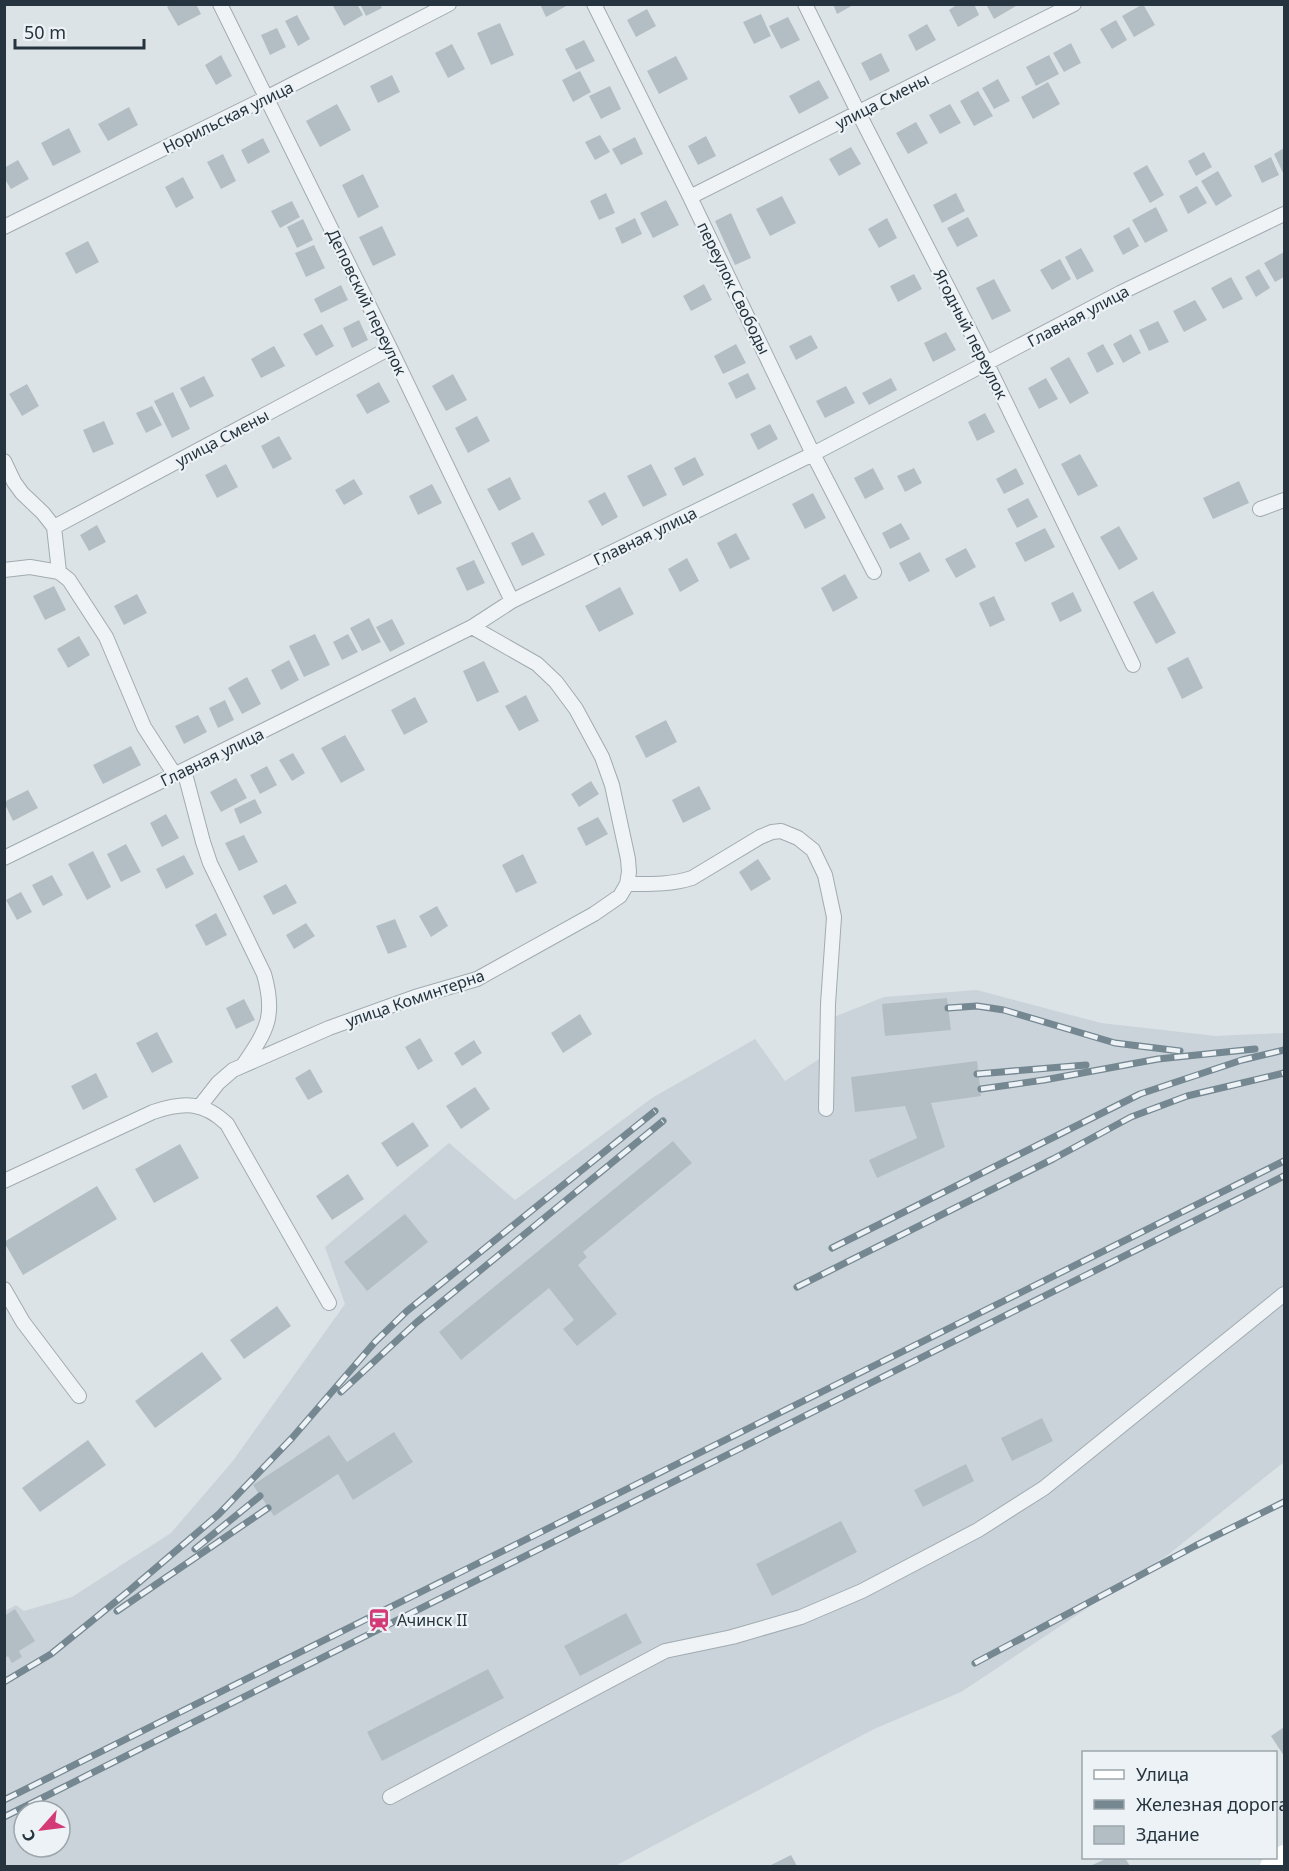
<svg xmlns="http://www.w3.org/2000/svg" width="1289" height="1871" viewBox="0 0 1289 1871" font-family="'Noto Sans',sans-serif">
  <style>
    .built { fill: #cad3d9; fill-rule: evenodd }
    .building { fill: #b3bec4 }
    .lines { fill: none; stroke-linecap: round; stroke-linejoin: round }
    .minor-casing { stroke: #a1abb1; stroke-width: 16 }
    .minor { stroke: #eff3f5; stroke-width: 14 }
    .secondary { stroke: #fff; stroke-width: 20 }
    .rail-casing { stroke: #758791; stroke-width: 7 }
    .rail { stroke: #ecf2f5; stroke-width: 4.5; stroke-dasharray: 14; stroke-linecap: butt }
    .labels { text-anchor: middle; stroke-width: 4.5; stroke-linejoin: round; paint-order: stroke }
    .street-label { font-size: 16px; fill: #25343e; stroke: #ecf2f5 }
    .poi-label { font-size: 16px; fill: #25343e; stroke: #ecf2f5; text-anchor: start }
  </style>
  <rect width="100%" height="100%" fill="#dce3e7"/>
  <!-- built -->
  <path class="built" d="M 977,990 L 1101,1023 L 1216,1036 L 1284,1033 L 1284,1462 L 1169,1554 L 961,1692 L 874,1729 L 615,1866 L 5,1866 L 5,1611 L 16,1605 L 24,1611 L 72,1597 L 171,1533 L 232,1462 L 345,1304 L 325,1247 L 449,1143 L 515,1200 L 652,1098 L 755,1039 L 785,1081 L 830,1052 L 834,1017 L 884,997 ZM 24,1811 L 60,1811 L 60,1847 L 24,1847 Z"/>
  <!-- building -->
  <path class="building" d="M 172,4 L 196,4 L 201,14 L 178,26 L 167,7 Z
    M 332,4 L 357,4 L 363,15 L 344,26 Z
    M 360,4 L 380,4 L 382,8 L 366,16 Z
    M 540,4 L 570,4 L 546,17 Z
    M 833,4 L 855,4 L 837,14 Z
    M 958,4 L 974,4 L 979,15 L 958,27 L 949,10 Z
    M 986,4 L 1015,4 L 1016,6 L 994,19 Z
    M 1143,4 L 1155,25 L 1134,37 L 1122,16 Z
    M 647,9 L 656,26 L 636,37 L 627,20 Z
    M 761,14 L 771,36 L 754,44 L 743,22 Z
    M 297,15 L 310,39 L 298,46 L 285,21 Z
    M 788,17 L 800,40 L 781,49 L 769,26 Z
    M 1116,20 L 1127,40 L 1112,49 L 1100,29 Z
    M 500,23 L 514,55 L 491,65 L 477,33 Z
    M 927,24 L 936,40 L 916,51 L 908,35 Z
    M 277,28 L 286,47 L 270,55 L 261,35 Z
    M 584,40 L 595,61 L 576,70 L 565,49 Z
    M 1071,43 L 1081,63 L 1064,72 L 1053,53 Z
    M 452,44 L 465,69 L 448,78 L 435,53 Z
    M 881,53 L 890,71 L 870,81 L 861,63 Z
    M 221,55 L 232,76 L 216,85 L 205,65 Z
    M 1049,55 L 1059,74 L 1036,86 L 1026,67 Z
    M 676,56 L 688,79 L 659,94 L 647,71 Z
    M 580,71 L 591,92 L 573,102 L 562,80 Z
    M 392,75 L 400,92 L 378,103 L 370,86 Z
    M 998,79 L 1010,101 L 994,109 L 982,88 Z
    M 819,80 L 829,98 L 799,114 L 789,96 Z
    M 1048,82 L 1060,104 L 1033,119 L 1021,97 Z
    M 610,86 L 621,109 L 601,119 L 589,96 Z
    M 978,91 L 993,116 L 974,126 L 960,101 Z
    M 337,104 L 351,130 L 320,147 L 306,121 Z
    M 950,104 L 961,123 L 940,134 L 929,115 Z
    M 129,107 L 138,125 L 108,141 L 98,124 Z
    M 916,122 L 928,143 L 908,154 L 896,133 Z
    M 69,128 L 81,152 L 53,166 L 41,143 Z
    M 600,135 L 610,152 L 595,160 L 585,142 Z
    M 706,136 L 716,156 L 698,165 L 688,146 Z
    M 635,137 L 643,154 L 621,165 L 612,149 Z
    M 263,138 L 270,152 L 248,164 L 241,150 Z
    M 851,147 L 861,164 L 839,176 L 829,159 Z
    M 1284,148 L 1284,175 L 1274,154 Z
    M 1204,152 L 1212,167 L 1196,176 L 1188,161 Z
    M 223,154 L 236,181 L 221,189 L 207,162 Z
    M 1271,157 L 1279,175 L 1262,183 L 1254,166 Z
    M 18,160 L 29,179 L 11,189 L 4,178 L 4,168 Z
    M 1147,165 L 1164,195 L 1150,203 L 1133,173 Z
    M 1218,171 L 1232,196 L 1216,206 L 1201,181 Z
    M 363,174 L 379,207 L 358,218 L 342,185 Z
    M 183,177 L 194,198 L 176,208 L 165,187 Z
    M 1197,186 L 1207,203 L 1188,214 L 1179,196 Z
    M 606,193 L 615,213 L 599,220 L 590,201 Z
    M 956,193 L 965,211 L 942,223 L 933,205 Z
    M 782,196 L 796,223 L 770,236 L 756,209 Z
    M 666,200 L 679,225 L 653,238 L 640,213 Z
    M 292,201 L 300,217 L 280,228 L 271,211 Z
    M 1156,207 L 1168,231 L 1145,243 L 1132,220 Z
    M 731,213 L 751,258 L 735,265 L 715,221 Z
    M 968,217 L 978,236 L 957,247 L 947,228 Z
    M 635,218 L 642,234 L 622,244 L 615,228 Z
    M 887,218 L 897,238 L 879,248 L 868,229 Z
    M 303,219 L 313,240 L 297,248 L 287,227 Z
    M 382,226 L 396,255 L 373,266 L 359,237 Z
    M 1129,227 L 1139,246 L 1123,255 L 1113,236 Z
    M 88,241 L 99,262 L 76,274 L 65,253 Z
    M 314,245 L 325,268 L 306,277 L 295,253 Z
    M 1081,248 L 1094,271 L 1077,280 L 1065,257 Z
    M 1284,252 L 1284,277 L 1275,282 L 1264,263 Z
    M 1060,259 L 1071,279 L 1052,290 L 1040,270 Z
    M 1259,269 L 1270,288 L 1256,297 L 1245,277 Z
    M 914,274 L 922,289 L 898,302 L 890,286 Z
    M 1231,277 L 1243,299 L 1223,309 L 1211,288 Z
    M 994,279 L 1011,311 L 992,320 L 976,288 Z
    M 704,284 L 712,300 L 691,311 L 683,296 Z
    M 341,285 L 348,300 L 321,313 L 314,299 Z
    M 1195,300 L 1207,320 L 1184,332 L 1173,311 Z
    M 359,320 L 368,340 L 352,348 L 343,328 Z
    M 1158,321 L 1169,342 L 1149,351 L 1139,330 Z
    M 322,324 L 334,346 L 316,356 L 303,334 Z
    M 946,332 L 956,350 L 933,362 L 924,343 Z
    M 1131,334 L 1141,353 L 1123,363 L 1113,344 Z
    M 811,335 L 818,348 L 796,360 L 789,346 Z
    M 736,344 L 746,363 L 723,374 L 714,356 Z
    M 1103,344 L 1114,364 L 1097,373 L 1087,353 Z
    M 274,346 L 285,366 L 261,378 L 251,359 Z
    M 1069,357 L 1089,393 L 1070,404 L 1050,368 Z
    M 748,373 L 756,389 L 736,399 L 728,383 Z
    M 453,374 L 467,400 L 446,411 L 432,386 Z
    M 204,376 L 214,396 L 190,408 L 180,388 Z
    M 891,378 L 897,390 L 869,405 L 862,393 Z
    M 1046,378 L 1058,399 L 1039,409 L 1028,388 Z
    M 379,382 L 390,402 L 367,414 L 356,395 Z
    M 27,384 L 39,406 L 22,416 L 9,394 Z
    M 846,386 L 855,403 L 825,418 L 816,401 Z
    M 173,392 L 190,429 L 172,438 L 154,401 Z
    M 152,406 L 162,425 L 146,433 L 136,413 Z
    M 985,413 L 995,432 L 977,441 L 968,422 Z
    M 477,416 L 490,441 L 468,453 L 455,428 Z
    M 104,421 L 114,444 L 93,453 L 83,430 Z
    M 770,424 L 778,439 L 758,450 L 750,434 Z
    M 279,436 L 292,459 L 273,469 L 261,446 Z
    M 1080,454 L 1098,486 L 1078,496 L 1061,464 Z
    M 695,457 L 704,475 L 683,486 L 674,468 Z
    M 226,464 L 238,487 L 217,498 L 205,475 Z
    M 651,464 L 667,495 L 643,507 L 627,476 Z
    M 873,468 L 884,489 L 865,499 L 854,478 Z
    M 914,468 L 922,483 L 905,492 L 897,476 Z
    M 1016,468 L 1024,484 L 1004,494 L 996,479 Z
    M 510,477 L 521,499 L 499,511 L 487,489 Z
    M 354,479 L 363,494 L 344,505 L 335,490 Z
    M 1239,481 L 1249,503 L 1213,519 L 1203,498 Z
    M 432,484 L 442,503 L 418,515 L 409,496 Z
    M 605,492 L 618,517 L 602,526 L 588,501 Z
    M 813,493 L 826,518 L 805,529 L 792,504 Z
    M 1028,498 L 1038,517 L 1017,528 L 1007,509 Z
    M 901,523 L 910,539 L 890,549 L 882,533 Z
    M 97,525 L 106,542 L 89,551 L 80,535 Z
    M 1119,526 L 1138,559 L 1119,570 L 1100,537 Z
    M 1045,528 L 1055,547 L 1025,562 L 1015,543 Z
    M 533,532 L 545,555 L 522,566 L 511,543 Z
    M 736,533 L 750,559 L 730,569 L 717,543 Z
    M 966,548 L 976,567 L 956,578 L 945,559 Z
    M 920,552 L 930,571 L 909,582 L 899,563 Z
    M 687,558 L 699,581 L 680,592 L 668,569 Z
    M 474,560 L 485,583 L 467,591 L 456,568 Z
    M 845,574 L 858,598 L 833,612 L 821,588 Z
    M 54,586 L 66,610 L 45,620 L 33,596 Z
    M 620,587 L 634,614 L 599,632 L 585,606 Z
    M 1153,591 L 1176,633 L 1156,644 L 1133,602 Z
    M 1073,592 L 1082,611 L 1060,622 L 1051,603 Z
    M 137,594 L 147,613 L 124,625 L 114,606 Z
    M 994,596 L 1005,620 L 990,627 L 979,603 Z
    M 369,618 L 381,642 L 362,651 L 350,628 Z
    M 392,619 L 405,644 L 390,652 L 376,627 Z
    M 315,634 L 330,665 L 304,677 L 289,646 Z
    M 348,634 L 358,652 L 342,660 L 333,642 Z
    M 79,636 L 90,655 L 68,668 L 57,649 Z
    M 1188,657 L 1203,688 L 1182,699 L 1167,668 Z
    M 289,660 L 299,680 L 281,690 L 271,670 Z
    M 484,661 L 499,692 L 477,702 L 463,671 Z
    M 247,677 L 261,704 L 242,714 L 228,688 Z
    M 526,695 L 539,721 L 519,731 L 505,706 Z
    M 415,697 L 428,722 L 404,735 L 391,710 Z
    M 225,700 L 234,720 L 218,728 L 209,708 Z
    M 198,715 L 207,732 L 184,744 L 175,726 Z
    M 666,720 L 677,742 L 646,758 L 635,736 Z
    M 345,735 L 365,770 L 341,783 L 321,748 Z
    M 131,746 L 141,765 L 103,784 L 93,765 Z
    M 293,753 L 305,773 L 292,781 L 279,760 Z
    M 267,766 L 277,785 L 260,794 L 250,775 Z
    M 236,778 L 247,798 L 221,812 L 210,792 Z
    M 591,781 L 599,794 L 579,807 L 571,794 Z
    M 699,786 L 711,809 L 683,823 L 672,800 Z
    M 28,790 L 38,808 L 13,821 L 4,802 Z
    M 255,799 L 262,813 L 240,824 L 234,809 Z
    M 166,814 L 179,838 L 162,847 L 150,823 Z
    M 598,817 L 608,834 L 586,846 L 577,828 Z
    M 244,835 L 258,862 L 239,871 L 225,843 Z
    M 126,844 L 141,872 L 121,882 L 107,854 Z
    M 93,851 L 111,887 L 87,900 L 68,864 Z
    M 523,854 L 537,883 L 516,893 L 502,865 Z
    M 184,855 L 194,874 L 166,889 L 156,869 Z
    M 758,859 L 771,879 L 751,891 L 739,872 Z
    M 52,875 L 63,895 L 43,906 L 32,885 Z
    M 286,884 L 297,903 L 273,915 L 263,896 Z
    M 21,892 L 32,912 L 17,920 L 6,900 Z
    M 437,906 L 448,926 L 431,937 L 419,916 Z
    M 216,913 L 227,935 L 206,946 L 195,925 Z
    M 395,919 L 407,947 L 388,954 L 376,926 Z
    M 306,923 L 315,936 L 294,949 L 286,935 Z
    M 947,998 L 951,1030 L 885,1036 L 882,1004 Z
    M 244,999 L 255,1020 L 236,1029 L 226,1008 Z
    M 580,1014 L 592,1034 L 563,1053 L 551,1033 Z
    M 157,1032 L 173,1062 L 152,1073 L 136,1043 Z
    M 420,1038 L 433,1061 L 418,1070 L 405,1047 Z
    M 474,1040 L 482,1053 L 462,1066 L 454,1053 Z
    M 977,1061 L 981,1096 L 931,1103 L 945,1147 L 877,1178 L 869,1160 L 917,1138 L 905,1106 L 855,1112 L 851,1077 Z
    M 310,1069 L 323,1092 L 308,1100 L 295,1078 Z
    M 96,1073 L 108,1097 L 83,1110 L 71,1086 Z
    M 475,1087 L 490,1109 L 461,1129 L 446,1106 Z
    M 413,1122 L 429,1146 L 397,1167 L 381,1143 Z
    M 673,1141 L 692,1163 L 583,1252 L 587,1257 L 578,1265 L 617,1314 L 577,1346 L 563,1329 L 574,1320 L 549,1288 L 461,1360 L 439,1332 Z
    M 180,1144 L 199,1178 L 154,1203 L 135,1169 Z
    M 348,1174 L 364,1199 L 332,1220 L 316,1196 Z
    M 97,1186 L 117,1219 L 23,1275 L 4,1242 Z
    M 405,1214 L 428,1242 L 367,1291 L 344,1262 Z
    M 277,1306 L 291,1326 L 244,1359 L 230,1340 Z
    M 202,1352 L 222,1379 L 155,1428 L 135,1401 Z
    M 1042,1418 L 1053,1441 L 1012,1461 L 1001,1438 Z
    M 394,1432 L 413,1462 L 353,1500 L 338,1474 L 274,1516 L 253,1485 L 329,1435 L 347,1462 Z
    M 88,1440 L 106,1465 L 40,1512 L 22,1488 Z
    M 966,1464 L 974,1481 L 923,1507 L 914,1490 Z
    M 841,1521 L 857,1552 L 772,1596 L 756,1564 Z
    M 15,1609 L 35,1641 L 19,1651 L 22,1657 L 12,1663 L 8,1656 L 4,1659 L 4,1616 Z
    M 626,1613 L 642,1643 L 580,1676 L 564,1646 Z
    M 488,1669 L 504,1698 L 382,1761 L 367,1732 Z
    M 1284,1727 L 1284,1756 L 1271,1736 Z
    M 791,1855 L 797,1866 L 769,1866 Z
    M 1108,1858 L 1125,1858 L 1130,1866 L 1090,1866 Z"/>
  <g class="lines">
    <!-- minor casing -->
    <g class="minor-casing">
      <path id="minor" d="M 220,4 L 390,348 L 512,601
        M 594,4 L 690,197 L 813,454 L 874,572
        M 805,4 L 859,114 L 987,364 L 1133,665
        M 690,197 L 1074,4
        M 4,227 L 266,98 L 449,4
        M 4,461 L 14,482 L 22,493 L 43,513 L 54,527 L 59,572 L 69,580 L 106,637 L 144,727 L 175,775
        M 1260,509 L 1284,500
        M 54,527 L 390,348
        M 4,570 L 30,567 L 59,572
        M 184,770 L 203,842 L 210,863 L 264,974 C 276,1016 267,1030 244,1064
        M 4,858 L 184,770 L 472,627 L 512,601 L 813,454 L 1120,293 L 1284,214
        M 627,884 C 649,884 670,885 692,878 L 760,837 L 772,832 L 781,831 L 798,838 L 813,850 L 825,875 L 834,917 L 828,1004 L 826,1109
        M 200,1106 L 218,1083 L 233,1070 L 329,1028 L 415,997 L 477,979 L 594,914 L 620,896 L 627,884 L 629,872 L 628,859 L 612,785 L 602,757 L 576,709 L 556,682 L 537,664 L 472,627
        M 4,1181 L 153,1112 C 183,1102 203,1101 227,1124 L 329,1303
        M 4,1289 L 23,1322 L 79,1396
        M 390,1797 L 665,1651 L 732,1637 L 801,1617 L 862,1591 L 978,1530 L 1044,1488 L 1284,1294"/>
    </g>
    <!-- minor -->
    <use href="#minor" class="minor"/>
    <!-- secondary -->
    <path class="secondary" d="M 1270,1866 L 1284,1855"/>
    <!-- rail casing -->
    <g class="rail-casing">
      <path id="rail" d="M 948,1008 L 977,1006 L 1004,1010 L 1115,1043 L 1180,1051
        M 977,1074 L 1086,1065
        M 981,1089 L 1044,1080 L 1158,1059 L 1255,1049
        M 832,1248 L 1140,1094 L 1242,1060 L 1284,1050
        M 797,1287 L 1053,1159 L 1131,1117 L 1187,1096 L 1284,1073
        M 341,1392 L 417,1322 L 663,1121
        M 195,1549 L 260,1496
        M 117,1611 L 268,1508
        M 975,1663 L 1195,1546 L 1284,1502
        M 4,1682 L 51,1654 L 130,1590 L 219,1514 L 292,1438 L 375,1342 L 407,1311 L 655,1111
        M 4,1800 L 1284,1161
        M 4,1817 L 1284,1176"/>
    </g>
    <!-- rail -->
    <use href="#rail" class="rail"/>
  </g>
  <!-- icons -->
  <defs>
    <g id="station-bare" transform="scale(1.8)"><path d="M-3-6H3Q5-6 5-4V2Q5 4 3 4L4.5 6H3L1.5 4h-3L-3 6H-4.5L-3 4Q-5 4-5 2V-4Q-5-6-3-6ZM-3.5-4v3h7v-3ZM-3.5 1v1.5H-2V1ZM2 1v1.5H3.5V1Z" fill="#d33a76" stroke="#ecf2f5" stroke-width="2.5" paint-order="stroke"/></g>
  </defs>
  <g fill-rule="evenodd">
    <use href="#station-bare" x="379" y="1620"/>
  </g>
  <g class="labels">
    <!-- street labels -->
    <g class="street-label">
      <text transform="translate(882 101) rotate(-27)" y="6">улица Смены</text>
      <text transform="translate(228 117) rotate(-26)" y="6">Норильская улица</text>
      <text transform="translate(734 288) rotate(64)" y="6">переулок Свободы</text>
      <text transform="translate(367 302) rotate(64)" y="6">Деповский переулок</text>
      <text transform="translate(1078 316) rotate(-28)" y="6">Главная улица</text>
      <text transform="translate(971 334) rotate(63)" y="6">Ягодный переулок</text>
      <text transform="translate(222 438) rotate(-28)" y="6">улица Смены</text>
      <text transform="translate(645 536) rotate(-26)" y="6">Главная улица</text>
      <text transform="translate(212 757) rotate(-26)" y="6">Главная улица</text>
      <text transform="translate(415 998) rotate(-19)" y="6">улица Коминтерна</text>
    </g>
    <!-- poi labels -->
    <g class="poi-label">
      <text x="397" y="1626">Ачинск II</text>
    </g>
  </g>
  <!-- border -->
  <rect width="1289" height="1871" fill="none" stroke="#25343e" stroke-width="12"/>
  <!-- legend -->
  <rect x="1082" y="1751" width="195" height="108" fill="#ecf2f5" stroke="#9ca6ac" stroke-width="1.5"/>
  <rect x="1094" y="1770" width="30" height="9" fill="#ffffff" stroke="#9ca6ac" stroke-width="1.5"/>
  <text x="1136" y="1781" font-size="18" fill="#25343e">Улица</text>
  <rect x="1094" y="1800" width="30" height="9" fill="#758791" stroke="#9ca6ac" stroke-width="1.5"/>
  <text x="1136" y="1811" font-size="18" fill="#25343e">Железная дорога</text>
  <rect x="1094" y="1826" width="30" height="18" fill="#b3bec4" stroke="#9ca6ac" stroke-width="1.5"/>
  <text x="1136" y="1841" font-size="18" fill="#25343e">Здание</text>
  <!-- north arrow -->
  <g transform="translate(42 1829) rotate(242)"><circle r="28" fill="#ecf2f5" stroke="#9ca6ac" stroke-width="1.5"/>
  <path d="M0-4.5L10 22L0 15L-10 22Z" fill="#d33a76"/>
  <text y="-9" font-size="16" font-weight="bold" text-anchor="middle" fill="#25343e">С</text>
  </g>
  <!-- scale -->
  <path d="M15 39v9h129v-9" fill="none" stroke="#25343e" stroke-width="3"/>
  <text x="24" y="39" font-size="18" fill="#25343e" stroke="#ecf2f5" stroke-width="4.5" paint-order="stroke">50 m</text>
</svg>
